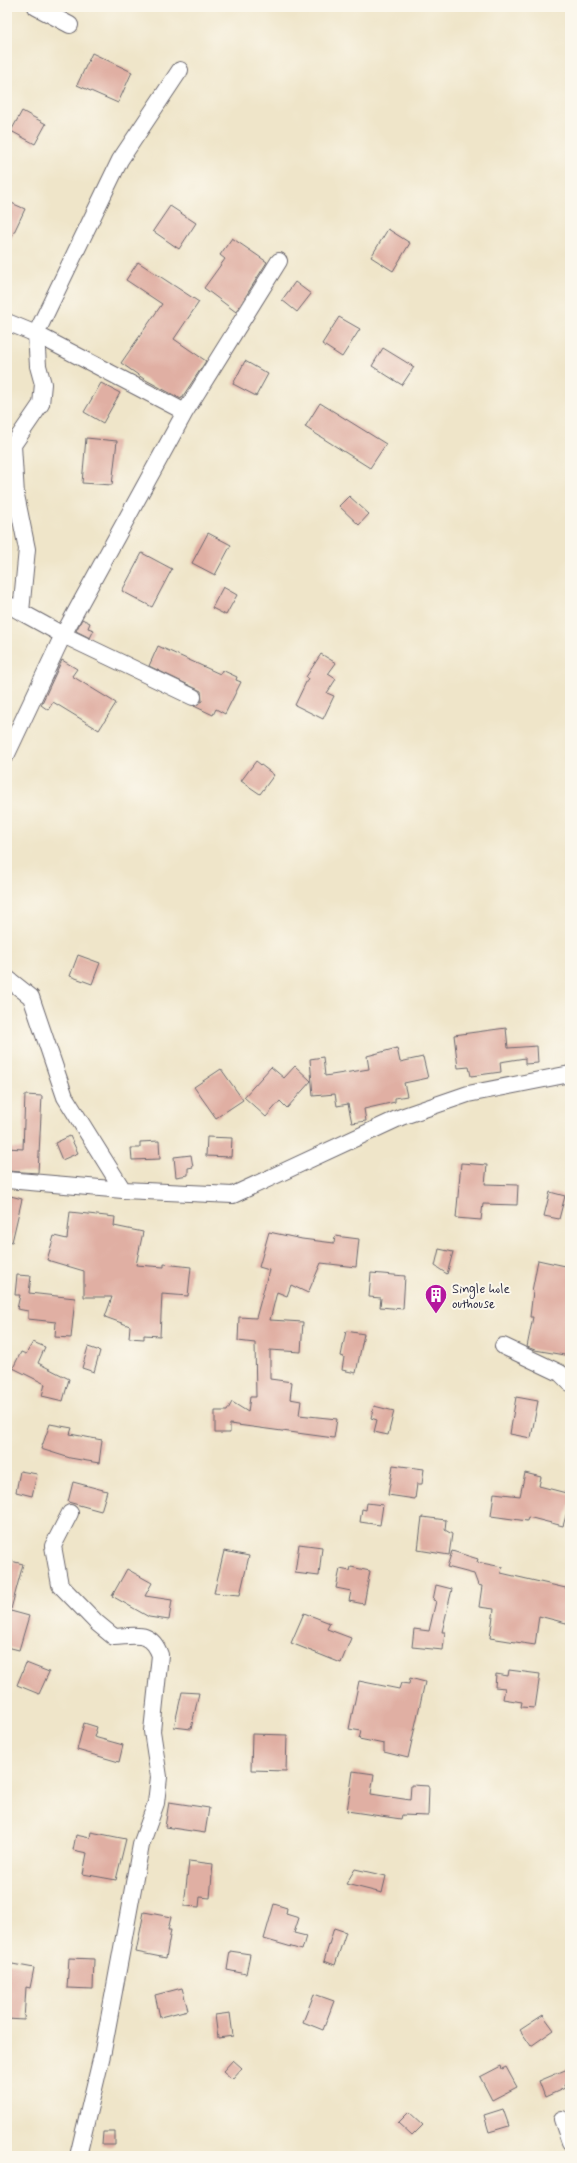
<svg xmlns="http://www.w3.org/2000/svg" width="577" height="2163" viewBox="0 0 577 2163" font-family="Mynerve,sans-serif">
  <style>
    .building { fill: #e0afa3 }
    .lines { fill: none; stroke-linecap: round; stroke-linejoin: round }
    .minor-casing { stroke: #6a666d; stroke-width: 18 }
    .minor { stroke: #fff; stroke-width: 16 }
    .labels { text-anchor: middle; stroke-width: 4; stroke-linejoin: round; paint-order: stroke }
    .poi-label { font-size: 13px; fill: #22223b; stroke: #fbf7ec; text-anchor: start }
  </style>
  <rect width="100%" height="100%" fill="#fbf7ec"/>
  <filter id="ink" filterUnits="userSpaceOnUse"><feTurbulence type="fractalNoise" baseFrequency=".025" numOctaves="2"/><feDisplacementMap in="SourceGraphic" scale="8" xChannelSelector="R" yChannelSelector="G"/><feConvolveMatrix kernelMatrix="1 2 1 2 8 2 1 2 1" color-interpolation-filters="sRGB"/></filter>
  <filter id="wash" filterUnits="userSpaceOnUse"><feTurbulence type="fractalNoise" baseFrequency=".012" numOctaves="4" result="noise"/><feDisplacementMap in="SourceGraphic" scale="16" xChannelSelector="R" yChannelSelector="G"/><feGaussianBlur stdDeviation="0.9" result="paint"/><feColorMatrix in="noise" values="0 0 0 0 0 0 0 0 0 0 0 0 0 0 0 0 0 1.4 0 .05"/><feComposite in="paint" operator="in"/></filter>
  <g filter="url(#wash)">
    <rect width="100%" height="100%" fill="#efe5c9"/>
    <g id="blocks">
      <!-- building -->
      <path class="building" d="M 92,53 L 132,72 L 118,103 L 77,85 Z
        M 22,111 L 46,124 L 35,144 L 11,131 Z
        M 7,201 L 25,209 L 7,247 Z
        M 170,206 L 196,223 L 179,249 L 153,231 Z
        M 388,229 L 410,243 L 393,271 L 371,257 Z
        M 232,238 L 267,262 L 236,312 L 204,288 L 225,259 L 220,255 Z
        M 138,262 L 199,302 L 174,339 L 206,361 L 181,399 L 144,379 L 121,363 L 162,304 L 126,280 Z
        M 295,282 L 311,294 L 297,312 L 282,300 Z
        M 339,317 L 360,329 L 342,357 L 322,344 Z
        M 383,348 L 414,367 L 402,385 L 372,366 Z
        M 245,361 L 268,374 L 256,396 L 233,384 Z
        M 101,383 L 120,393 L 103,423 L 84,412 Z
        M 320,403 L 386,444 L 370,468 L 305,427 Z
        M 86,438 L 117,441 L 112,485 L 82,483 Z
        M 349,496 L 369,514 L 359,525 L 339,506 Z
        M 208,533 L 231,545 L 215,575 L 192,563 Z
        M 142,553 L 172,569 L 152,607 L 122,591 Z
        M 223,587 L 237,595 L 226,615 L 212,608 Z
        M 82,619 L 90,623 L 88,628 L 94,630 L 90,638 L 76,631 Z
        M 158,646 L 220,674 L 222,670 L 237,677 L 236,680 L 241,682 L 225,714 L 216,709 L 213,715 L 194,706 L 202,701 L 201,691 L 149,666 Z
        M 321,654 L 336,663 L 328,674 L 336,679 L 327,693 L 334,696 L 323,719 L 295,705 L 308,678 L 306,677 Z
        M 62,660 L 77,669 L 72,676 L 116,703 L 99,730 L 53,702 L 48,710 L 41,705 Z
        M 256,761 L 274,775 L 260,794 L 241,781 Z
        M 78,955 L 100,963 L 92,984 L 70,976 Z
        M 506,1028 L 508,1048 L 537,1046 L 538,1063 L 525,1064 L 525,1058 L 500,1062 L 501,1072 L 471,1076 L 469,1067 L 458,1068 L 454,1035 Z
        M 397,1048 L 400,1062 L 423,1057 L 428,1078 L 404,1083 L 407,1096 L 395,1098 L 395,1102 L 364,1109 L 366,1121 L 352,1123 L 348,1104 L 337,1106 L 335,1094 L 313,1096 L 310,1059 L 323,1057 L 325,1076 L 369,1069 L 367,1056 Z
        M 295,1066 L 311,1081 L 287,1108 L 280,1101 L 266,1117 L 244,1097 L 271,1067 L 284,1078 Z
        M 221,1069 L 243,1100 L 216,1118 L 194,1087 Z
        M 25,1095 L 42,1096 L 38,1173 L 7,1171 L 7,1148 L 23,1149 Z
        M 70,1136 L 78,1153 L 62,1160 L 55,1143 Z
        M 207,1137 L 232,1138 L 231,1157 L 206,1156 Z
        M 159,1141 L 160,1159 L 132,1160 L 131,1148 L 140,1148 L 140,1142 Z
        M 191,1155 L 193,1167 L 188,1168 L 188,1175 L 176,1177 L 174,1157 Z
        M 461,1163 L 487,1165 L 485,1184 L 518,1185 L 517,1205 L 483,1204 L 481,1220 L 456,1218 Z
        M 550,1192 L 565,1196 L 559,1219 L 544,1216 Z
        M 7,1195 L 22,1199 L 12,1242 L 7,1241 Z
        M 70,1212 L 115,1217 L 114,1226 L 143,1232 L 136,1265 L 164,1267 L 164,1264 L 191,1267 L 188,1296 L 162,1294 L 160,1336 L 144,1335 L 144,1339 L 129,1338 L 130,1326 L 105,1317 L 112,1297 L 84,1297 L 84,1271 L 47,1260 L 54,1236 L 67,1239 Z
        M 269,1232 L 302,1239 L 334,1243 L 335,1236 L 359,1239 L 356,1267 L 321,1263 L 308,1293 L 291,1285 L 287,1296 L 277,1292 L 270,1320 L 303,1322 L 301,1352 L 270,1350 L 270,1379 L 292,1382 L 290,1399 L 301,1401 L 299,1415 L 337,1419 L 334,1438 L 230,1424 L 230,1433 L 215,1433 L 215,1411 L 227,1411 L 232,1402 L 248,1412 L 250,1397 L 256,1397 L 255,1343 L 238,1341 L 239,1317 L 256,1318 L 269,1270 L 259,1267 Z
        M 439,1249 L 453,1252 L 447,1274 L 435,1266 Z
        M 538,1260 L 570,1267 L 570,1356 L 535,1350 L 527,1347 L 533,1317 L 530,1317 L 533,1291 L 532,1291 Z
        M 371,1273 L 405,1276 L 403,1309 L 380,1307 L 381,1298 L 369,1297 Z
        M 17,1275 L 31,1276 L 29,1293 L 75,1298 L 71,1338 L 55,1337 L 56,1322 L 28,1319 L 28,1311 L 17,1309 L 20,1295 L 15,1295 Z
        M 346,1331 L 364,1334 L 356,1373 L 342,1370 L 344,1357 L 341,1356 Z
        M 33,1342 L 45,1347 L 38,1363 L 69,1379 L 63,1401 L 42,1396 L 45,1384 L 13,1368 L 21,1352 L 26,1354 Z
        M 88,1347 L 100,1351 L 94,1372 L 82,1368 Z
        M 516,1397 L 538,1401 L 531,1438 L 510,1434 Z
        M 374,1406 L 394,1411 L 388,1435 L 374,1432 L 377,1420 L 371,1418 Z
        M 50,1424 L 72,1428 L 70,1434 L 102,1440 L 99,1463 L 70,1458 L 41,1449 Z
        M 393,1465 L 424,1469 L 422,1484 L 417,1484 L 415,1499 L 388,1495 Z
        M 20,1471 L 37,1474 L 32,1496 L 16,1492 Z
        M 525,1473 L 541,1477 L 539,1486 L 570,1494 L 570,1502 L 563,1526 L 528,1517 L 527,1521 L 491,1516 L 494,1493 L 520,1496 Z
        M 73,1482 L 107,1491 L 101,1511 L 68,1502 Z
        M 367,1503 L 383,1505 L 380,1525 L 360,1522 L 362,1509 L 366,1510 Z
        M 422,1517 L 446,1520 L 445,1530 L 452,1534 L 449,1555 L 418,1550 Z
        M 299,1544 L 322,1547 L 319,1576 L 295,1573 Z
        M 224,1551 L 249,1556 L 240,1595 L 214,1593 Z
        M 452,1551 L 478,1559 L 477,1562 L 502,1567 L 501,1573 L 570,1589 L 570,1624 L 539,1616 L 535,1645 L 490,1638 L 494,1609 L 479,1607 L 482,1586 L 478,1585 L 474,1574 L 447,1567 Z
        M 7,1560 L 23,1564 L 11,1609 L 7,1609 Z
        M 351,1567 L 370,1571 L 364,1604 L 349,1601 L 351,1591 L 336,1588 L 340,1569 L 350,1571 Z
        M 127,1569 L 152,1583 L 145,1596 L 172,1600 L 169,1620 L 149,1617 L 112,1596 Z
        M 436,1585 L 452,1589 L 442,1632 L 445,1632 L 443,1650 L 412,1647 L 414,1629 L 429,1631 L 436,1601 L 433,1600 Z
        M 7,1610 L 29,1616 L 19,1650 L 7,1647 Z
        M 304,1613 L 330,1623 L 327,1629 L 351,1638 L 341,1663 L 291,1643 Z
        M 26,1663 L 49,1672 L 39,1694 L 17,1685 Z
        M 509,1670 L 540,1674 L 535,1708 L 521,1707 L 522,1702 L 503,1699 L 505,1688 L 495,1687 L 496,1674 L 508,1676 Z
        M 410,1678 L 425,1682 L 408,1758 L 384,1752 L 384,1744 L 359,1739 L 361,1731 L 349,1729 L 359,1681 L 399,1689 L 401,1683 L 409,1684 Z
        M 182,1692 L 199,1693 L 191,1729 L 174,1727 Z
        M 84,1723 L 97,1727 L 94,1737 L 123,1745 L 119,1762 L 77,1750 Z
        M 252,1734 L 287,1735 L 286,1771 L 251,1770 Z
        M 353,1771 L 374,1774 L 371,1794 L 410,1800 L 411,1785 L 429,1786 L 428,1816 L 402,1815 L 401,1819 L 347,1811 Z
        M 169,1802 L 209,1808 L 205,1833 L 165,1827 Z
        M 91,1832 L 126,1839 L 116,1880 L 83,1874 L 87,1853 L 73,1850 L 76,1835 L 90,1838 Z
        M 189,1861 L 213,1864 L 210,1898 L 200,1897 L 199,1907 L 184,1906 Z
        M 355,1869 L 386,1876 L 382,1893 L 346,1884 Z
        M 274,1904 L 287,1908 L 286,1914 L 299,1918 L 294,1933 L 306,1936 L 302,1950 L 264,1939 Z
        M 144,1912 L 171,1917 L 168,1930 L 171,1930 L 166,1958 L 136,1952 Z
        M 334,1928 L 346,1932 L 335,1965 L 324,1961 Z
        M 230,1951 L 250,1954 L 246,1974 L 227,1970 Z
        M 69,1958 L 94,1959 L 93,1989 L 67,1988 Z
        M 7,1963 L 34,1968 L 30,1988 L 26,1987 L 24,2020 L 7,2019 Z
        M 182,1988 L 188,2010 L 160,2017 L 155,1995 Z
        M 314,1994 L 334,2001 L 323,2030 L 303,2022 Z
        M 230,2013 L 233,2036 L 218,2038 L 215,2015 Z
        M 543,2015 L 554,2030 L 531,2046 L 520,2030 Z
        M 233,2060 L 242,2068 L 232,2079 L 223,2071 Z
        M 501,2066 L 502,2069 L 506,2067 L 517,2087 L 492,2100 L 480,2077 Z
        M 570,2068 L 570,2082 L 564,2085 L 565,2088 L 545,2097 L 539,2081 Z
        M 503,2109 L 509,2126 L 489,2132 L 484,2115 Z
        M 409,2112 L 423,2125 L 412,2136 L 398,2123 Z
        M 103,2132 L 115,2132 L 115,2145 L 102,2145 Z"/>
    </g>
  </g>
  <g filter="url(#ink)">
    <use href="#blocks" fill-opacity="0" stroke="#6a666d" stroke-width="1"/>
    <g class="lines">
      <!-- minor casing -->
      <g class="minor-casing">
        <path id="minor" d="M 36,7 L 70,25
          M 180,70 L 120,160 L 36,334 L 38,366 L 43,384 L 41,404 L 13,445 L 16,495 L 27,549 L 21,612 L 63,635 L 193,697
          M 7,322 L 36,334 L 185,412
          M 7,604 L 21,612
          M 7,754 L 63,635 L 185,412 L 279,261
          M 7,978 L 31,997 L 65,1097 L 123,1190
          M 7,1180 L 123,1190 L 233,1195 L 401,1117 L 468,1094 L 570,1074
          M 503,1346 L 560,1373 L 570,1383
          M 70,1513 L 53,1546 L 60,1585 L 97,1623 L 114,1637 C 136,1636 151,1630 160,1655 L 152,1731 L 159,1777 L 156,1803 L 141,1845 L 103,2051 L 78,2156
          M 562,2119 L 570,2142"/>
      </g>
      <!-- minor -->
      <use href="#minor" class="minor"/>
    </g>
  </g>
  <!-- icons -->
  <defs>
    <g id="building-pin" transform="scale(1.15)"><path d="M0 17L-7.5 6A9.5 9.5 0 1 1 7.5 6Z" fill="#b5179e" stroke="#fbf7ec"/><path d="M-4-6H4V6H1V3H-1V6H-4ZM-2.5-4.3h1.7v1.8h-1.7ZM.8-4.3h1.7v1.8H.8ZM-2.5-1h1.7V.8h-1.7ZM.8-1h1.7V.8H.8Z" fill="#fff"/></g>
  </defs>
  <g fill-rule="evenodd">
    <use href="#building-pin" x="436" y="1295"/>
  </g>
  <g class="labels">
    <!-- poi labels -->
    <g class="poi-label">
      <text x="452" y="1293">Single hole<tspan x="452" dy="15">outhouse</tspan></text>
    </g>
  </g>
  <!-- margin -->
  <rect width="577" height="2163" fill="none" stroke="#fbf7ec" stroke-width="24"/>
</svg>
